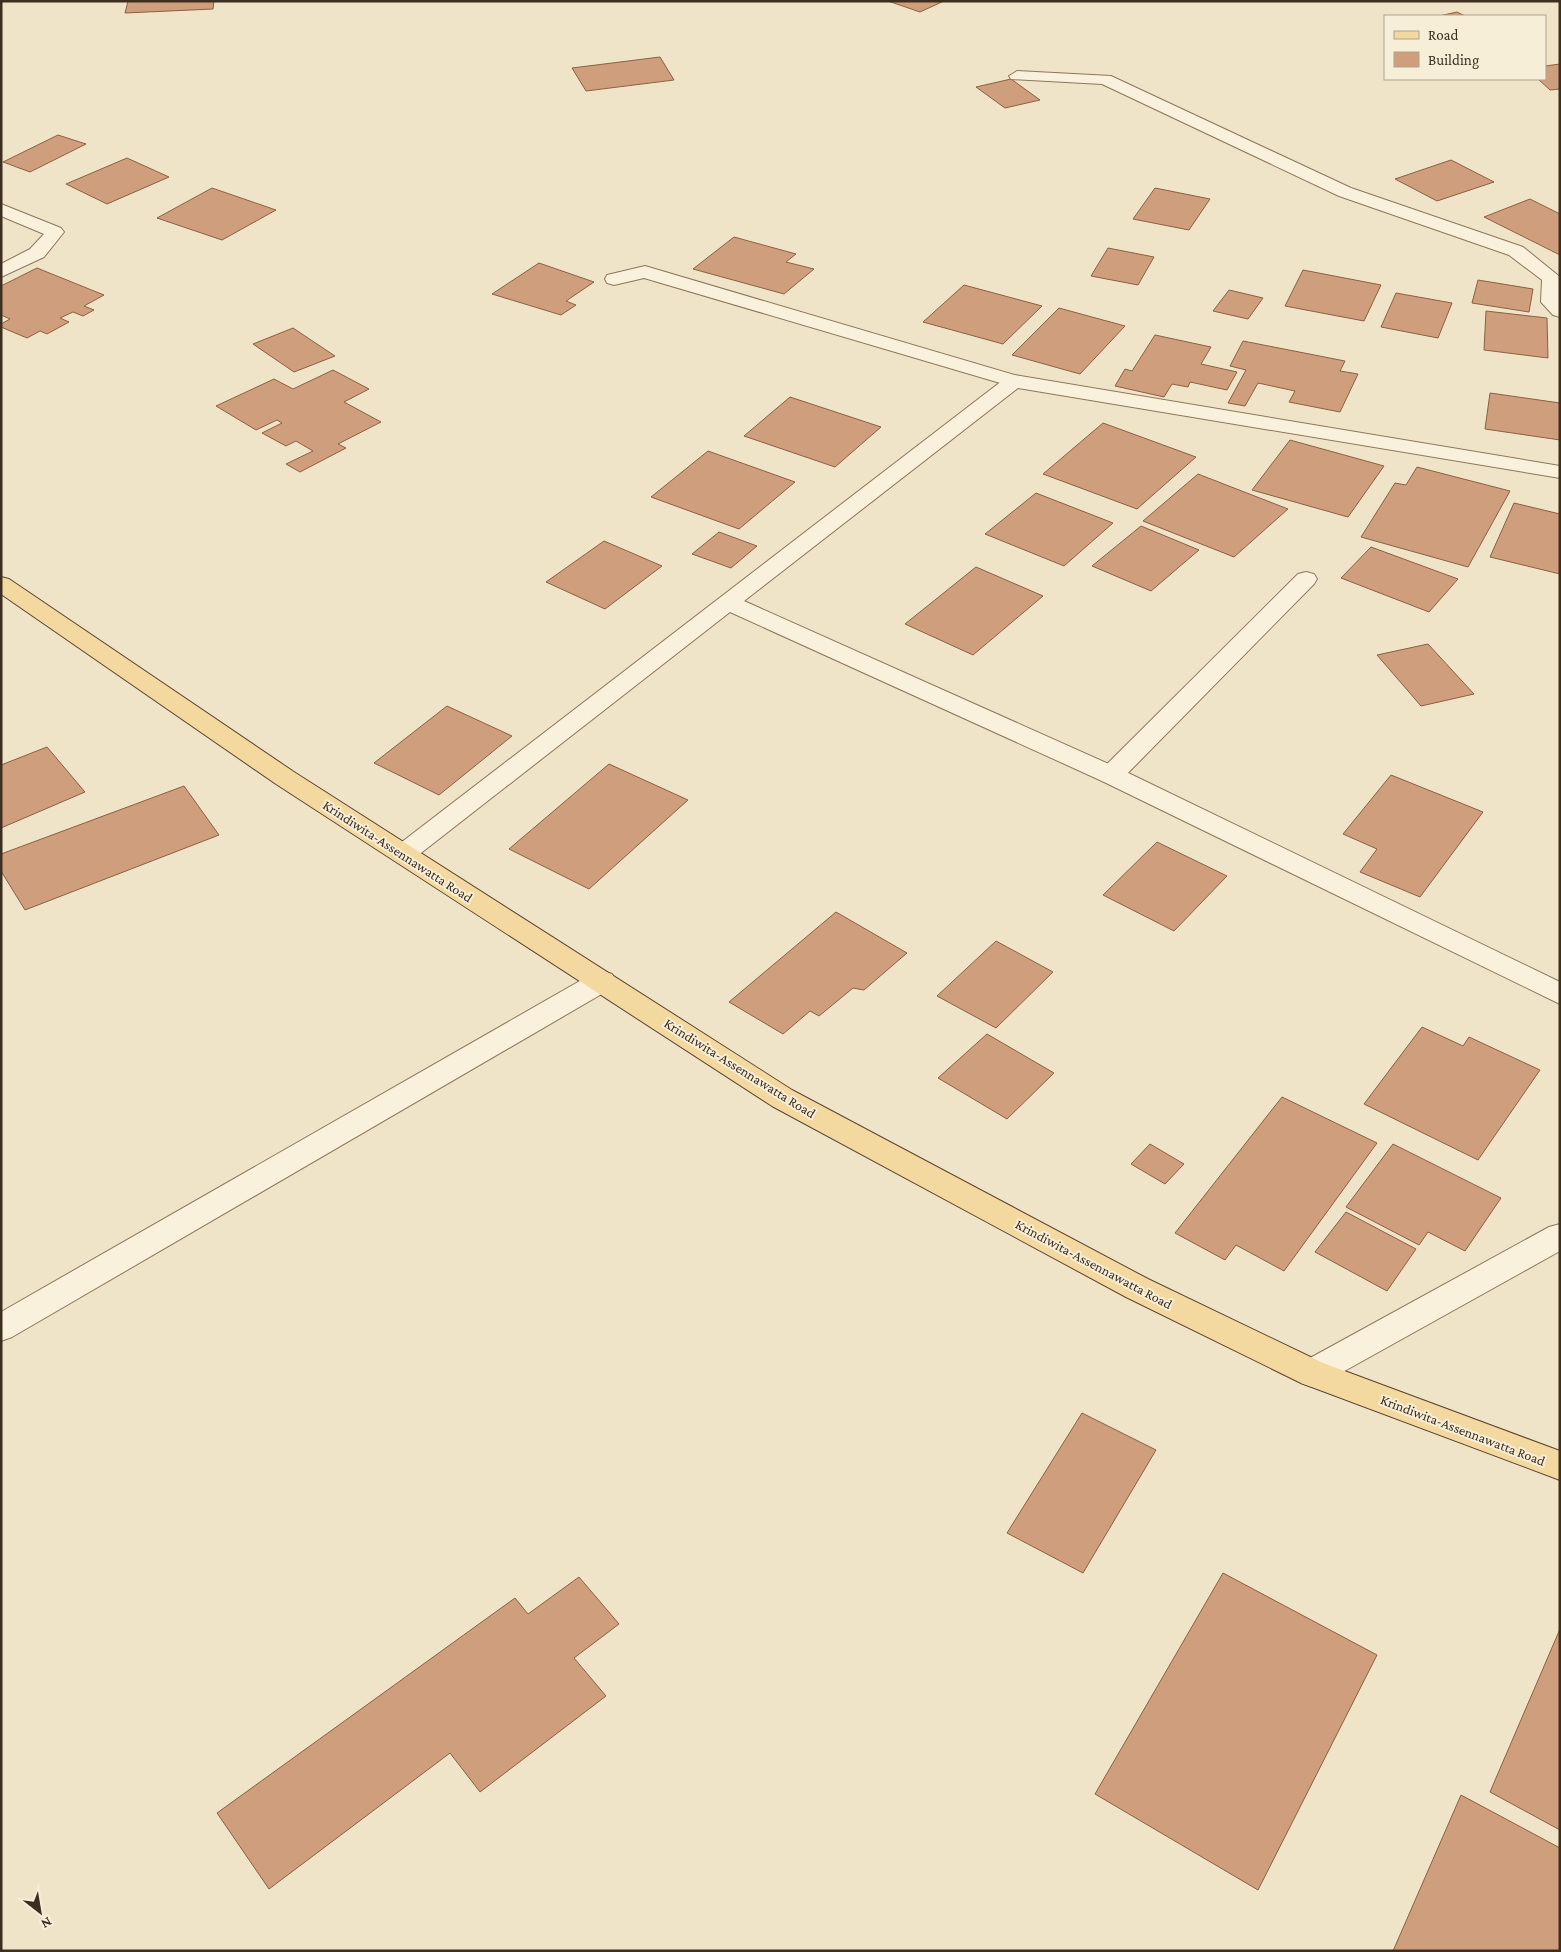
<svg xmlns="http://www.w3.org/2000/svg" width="1561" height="1952" viewBox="0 0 1561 1952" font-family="'Crimson Pro',serif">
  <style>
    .building { fill: #cf9f7d; stroke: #8d5f41 }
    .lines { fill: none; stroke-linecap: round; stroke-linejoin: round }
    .lane-casing { stroke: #8d765c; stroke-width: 2 }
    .street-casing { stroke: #8d765c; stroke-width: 2 }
    .primary-casing { stroke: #5b4430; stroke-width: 2 }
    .lane { fill: #faf1dc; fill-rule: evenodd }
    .street { fill: #faf1dc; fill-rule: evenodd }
    .primary { fill: #f3d9a0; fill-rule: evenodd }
    .labels { text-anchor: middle; stroke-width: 4; stroke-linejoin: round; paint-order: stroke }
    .street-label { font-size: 14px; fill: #3d2e20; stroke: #f7eed8 }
  </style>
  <rect width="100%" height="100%" fill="#f0e4c8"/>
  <!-- building -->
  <path class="building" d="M 128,1 L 214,1 L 213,9 L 125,13 Z
    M 888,1 L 944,1 L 920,12 Z
    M 1457,12 L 1465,16 L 1439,16 Z
    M 660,57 L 674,80 L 586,91 L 572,68 Z
    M 1560,64 L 1560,89 L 1550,90 L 1538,79 L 1545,79 L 1545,66 Z
    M 1011,79 L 1040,100 L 1005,108 L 976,87 Z
    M 58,135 L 86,144 L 30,172 L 3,162 Z
    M 127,158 L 169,177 L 107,204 L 66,184 Z
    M 1451,160 L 1494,182 L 1437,201 L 1395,179 Z
    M 212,188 L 276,210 L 222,240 L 157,218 Z
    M 1155,188 L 1210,199 L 1189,230 L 1133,219 Z
    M 1530,199 L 1560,214 L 1560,255 L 1484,217 Z
    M 734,237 L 796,254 L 786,262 L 814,269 L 784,294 L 693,269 Z
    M 1108,248 L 1154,257 L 1138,285 L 1091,276 Z
    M 539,263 L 594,282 L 566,301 L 576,305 L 561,315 L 492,294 Z
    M 37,268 L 104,295 L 84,306 L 94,310 L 83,316 L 73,312 L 60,318 L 69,322 L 47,334 L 40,331 L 27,338 L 1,327 L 1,324 L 10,319 L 1,315 L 1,286 Z
    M 1303,270 L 1381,285 L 1364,321 L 1285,306 Z
    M 1478,280 L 1533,289 L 1529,312 L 1472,303 Z
    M 964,285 L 1042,306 L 1003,344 L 923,322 Z
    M 1229,290 L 1263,298 L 1248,319 L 1213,311 Z
    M 1396,293 L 1452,303 L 1438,338 L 1381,327 Z
    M 1059,308 L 1125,326 L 1080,374 L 1012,355 Z
    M 1486,311 L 1547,318 L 1548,358 L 1484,350 Z
    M 293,328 L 335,356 L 294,372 L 253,344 Z
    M 1155,335 L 1211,347 L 1201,364 L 1237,372 L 1227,390 L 1190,382 L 1188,387 L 1172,384 L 1164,397 L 1115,386 L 1125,369 L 1132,371 Z
    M 1243,341 L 1345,361 L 1340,371 L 1358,374 L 1340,412 L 1289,402 L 1295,391 L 1258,383 L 1245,406 L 1228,403 L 1246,370 L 1230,366 Z
    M 333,370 L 369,389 L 344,402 L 381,422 L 338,444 L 346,448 L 300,472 L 286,464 L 313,451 L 296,441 L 286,446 L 262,433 L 282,423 L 277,420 L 256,430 L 216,406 L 274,379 L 293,389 Z
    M 1490,393 L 1560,403 L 1560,440 L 1485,429 Z
    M 790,397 L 881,427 L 835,467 L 744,436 Z
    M 1103,423 L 1196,457 L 1137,509 L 1043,474 Z
    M 1290,440 L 1384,466 L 1348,517 L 1252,490 Z
    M 708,451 L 795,482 L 739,529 L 651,497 Z
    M 1417,467 L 1510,491 L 1468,567 L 1361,537 L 1395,483 L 1406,485 Z
    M 1198,474 L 1288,509 L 1234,557 L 1143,521 Z
    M 1036,493 L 1113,523 L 1064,566 L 985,534 Z
    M 1514,503 L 1560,514 L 1560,574 L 1490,557 Z
    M 1141,526 L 1199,550 L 1151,591 L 1092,566 Z
    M 719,532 L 757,546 L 731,568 L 692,554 Z
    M 604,541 L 662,566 L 605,609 L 546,582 Z
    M 1371,547 L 1458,579 L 1429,612 L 1341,578 Z
    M 976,567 L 1043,596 L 973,655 L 905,624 Z
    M 1428,644 L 1474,694 L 1421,706 L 1377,655 Z
    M 447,706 L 512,736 L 439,795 L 374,763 Z
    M 47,747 L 85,792 L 1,828 L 1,765 Z
    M 609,764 L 688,800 L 589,889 L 509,849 Z
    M 1391,775 L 1483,812 L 1420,897 L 1360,872 L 1377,849 L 1343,834 Z
    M 184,786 L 219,835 L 25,910 L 1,871 L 1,854 Z
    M 1157,842 L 1227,876 L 1174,931 L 1103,895 Z
    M 836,912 L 907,953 L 864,990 L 853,988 L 819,1016 L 810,1011 L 783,1034 L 729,1002 Z
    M 996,941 L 1053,972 L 996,1028 L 937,996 Z
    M 1422,1027 L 1463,1046 L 1469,1037 L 1540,1070 L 1478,1160 L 1364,1104 Z
    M 987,1034 L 1054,1073 L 1007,1119 L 938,1078 Z
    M 1282,1097 L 1377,1143 L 1284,1271 L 1236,1245 L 1225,1260 L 1175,1233 Z
    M 1150,1144 L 1184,1164 L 1165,1184 L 1131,1164 Z
    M 1393,1144 L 1501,1198 L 1465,1251 L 1428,1232 L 1419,1245 L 1346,1207 Z
    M 1346,1212 L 1416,1249 L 1387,1291 L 1315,1252 Z
    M 1082,1413 L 1156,1450 L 1083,1573 L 1007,1533 Z
    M 1223,1573 L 1377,1655 L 1258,1890 L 1095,1794 Z
    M 579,1577 L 619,1624 L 574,1658 L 606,1696 L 480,1792 L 450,1753 L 269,1889 L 217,1813 L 515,1598 L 528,1614 Z
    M 1560,1629 L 1560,1830 L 1490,1792 Z
    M 1461,1795 L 1560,1848 L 1560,1951 L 1393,1951 Z"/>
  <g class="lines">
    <!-- lane casing -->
    <g class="lane-casing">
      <path id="lane" d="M 1017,71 L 1111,76 L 1351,188 L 1523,247 L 1560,277 L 1560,317 L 1553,315 L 1541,302 L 1542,280 L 1509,255 L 1339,196 L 1102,84 L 1011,79 L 1009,76 Z
        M 1,204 L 61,228 L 64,232 L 44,257 L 1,277 L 1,264 L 30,249 L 44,234 L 1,216 Z
        M 645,266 L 1021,377 L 1024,381 L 1021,385 L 1014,387 L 1007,385 L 644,278 L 614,285 L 607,283 L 605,279 L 607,275 Z
        M 1306,572 L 1314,574 L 1317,579 L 1314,584 L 1120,781 L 1111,783 L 1102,781 L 1098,775 L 1102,769 L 1298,574 Z"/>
    </g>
    <!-- street casing -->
    <g class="street-casing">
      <path id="street" d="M 1014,375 L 1560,466 L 1560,478 L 1018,388 L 744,601 L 1120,769 L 1560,982 L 1560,1004 L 1102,781 L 730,612 L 412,860 L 403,863 L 394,860 L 390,854 L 394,848 L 1007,377 Z
        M 602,971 L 612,974 L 616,981 L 612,988 L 12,1337 L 1,1341 L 1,1312 L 592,974 Z
        M 1560,1224 L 1560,1251 L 1323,1383 L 1312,1387 L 1301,1383 L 1296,1373 L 1301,1363 L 1549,1227 Z"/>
    </g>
    <!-- primary casing -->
    <g class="primary-casing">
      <path id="primary" d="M 1,577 L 9,579 L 294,772 L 792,1090 L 1148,1279 L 1323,1363 L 1560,1451 L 1560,1480 L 1301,1383 L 1126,1297 L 772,1106 L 276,784 L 1,594 Z"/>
    </g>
    <!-- lane -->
    <use href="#lane" class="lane"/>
    <!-- street -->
    <use href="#street" class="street"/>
    <!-- primary -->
    <use href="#primary" class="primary"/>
  </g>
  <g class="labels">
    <!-- street labels -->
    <g class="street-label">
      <text transform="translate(398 851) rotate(33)" y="5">Krindiwita-Assennawatta Road</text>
      <text transform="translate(740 1068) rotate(32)" y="5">Krindiwita-Assennawatta Road</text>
      <text transform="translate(1094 1264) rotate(28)" y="5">Krindiwita-Assennawatta Road</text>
      <text transform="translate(1463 1430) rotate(21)" y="5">Krindiwita-Assennawatta Road</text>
    </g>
  </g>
  <!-- border -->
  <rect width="1561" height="1952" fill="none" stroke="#3d2e20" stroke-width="5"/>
  <!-- legend -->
  <rect x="1384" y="15" width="162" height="65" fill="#f7eed8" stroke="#ada18e"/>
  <rect x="1394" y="31" width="25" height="8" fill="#f3d9a0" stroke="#ada18e"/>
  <text x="1428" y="40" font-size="15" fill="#3d2e20">Road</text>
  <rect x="1394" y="52" width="25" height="15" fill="#cf9f7d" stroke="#ada18e"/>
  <text x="1428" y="65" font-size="15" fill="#3d2e20">Building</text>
  <!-- north arrow -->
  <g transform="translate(40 1912) rotate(149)" stroke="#f7eed8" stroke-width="4" paint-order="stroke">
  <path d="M0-4L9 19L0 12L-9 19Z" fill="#3d2e20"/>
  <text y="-8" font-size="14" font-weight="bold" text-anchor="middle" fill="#3d2e20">N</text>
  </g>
</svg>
